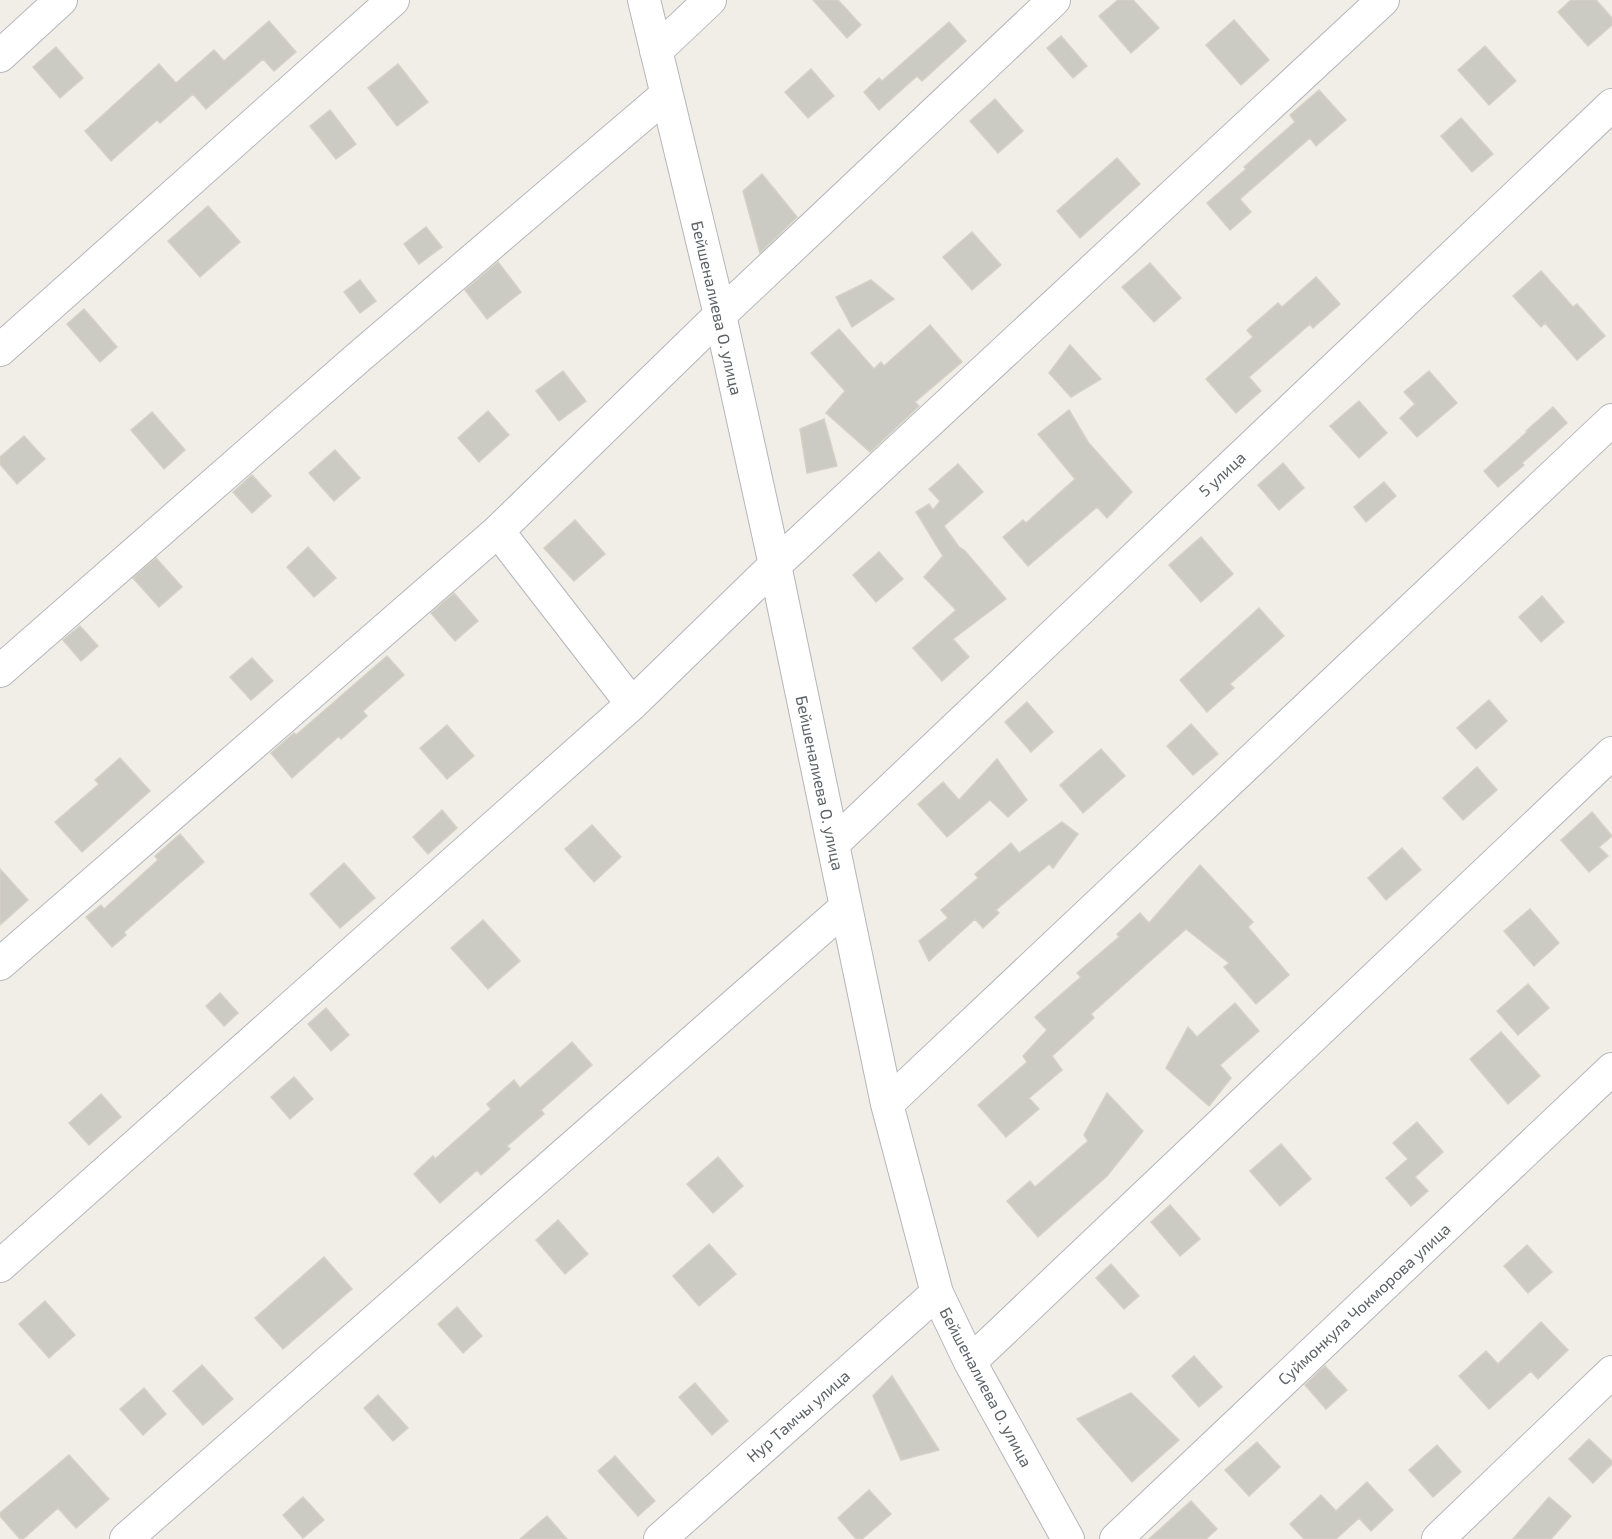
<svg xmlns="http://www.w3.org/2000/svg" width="1612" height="1539" viewBox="0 0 1612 1539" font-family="'Exo 2',sans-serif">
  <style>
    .building { fill: #cbcac3; stroke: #d4d1c5; stroke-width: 1.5 }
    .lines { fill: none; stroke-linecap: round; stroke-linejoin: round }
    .minor-casing { stroke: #b4b6bb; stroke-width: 34 }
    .minor { stroke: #fff; stroke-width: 32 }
    .labels { text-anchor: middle; stroke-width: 4.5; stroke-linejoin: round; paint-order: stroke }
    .street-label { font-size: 16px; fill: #5e6167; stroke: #fff }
  </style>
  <rect width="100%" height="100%" fill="#f0eee7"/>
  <!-- building -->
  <path class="building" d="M 813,0 L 838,0 L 861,25 L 847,38 Z
    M 1118,0 L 1133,0 L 1159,28 L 1131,53 L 1099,16 Z
    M 1571,0 L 1596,0 L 1612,18 L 1612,25 L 1588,46 L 1558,12 Z
    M 1234,20 L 1269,60 L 1241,85 L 1206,45 Z
    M 269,21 L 296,52 L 274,71 L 263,59 L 206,109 L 193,94 L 160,123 L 157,120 L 111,161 L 85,131 L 159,64 L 176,83 L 214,50 L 224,61 Z
    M 949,22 L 966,41 L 922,81 L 917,76 L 879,110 L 864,92 L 879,78 L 882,81 Z
    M 1061,36 L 1087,66 L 1073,78 L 1047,48 Z
    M 1485,46 L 1516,81 L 1489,105 L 1458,70 Z
    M 56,47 L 83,78 L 60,98 L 33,67 Z
    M 398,64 L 428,102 L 397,126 L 368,88 Z
    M 811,69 L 834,96 L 808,118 L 785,92 Z
    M 1319,90 L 1346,120 L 1316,146 L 1310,138 L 1240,199 L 1251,212 L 1230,230 L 1207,203 L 1246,169 L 1244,167 L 1295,122 L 1290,115 Z
    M 995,99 L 1023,131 L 998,153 L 970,121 Z
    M 330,110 L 356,144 L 336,159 L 310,126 Z
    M 1461,118 L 1493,154 L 1472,172 L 1441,136 Z
    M 1117,158 L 1140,184 L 1080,238 L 1057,211 Z
    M 762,174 L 797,217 L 760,253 L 743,191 Z
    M 208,206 L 240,242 L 200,277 L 168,241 Z
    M 426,227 L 442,247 L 419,264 L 404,244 Z
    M 972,232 L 1001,265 L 972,290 L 943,257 Z
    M 498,262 L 521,292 L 487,319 L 465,290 Z
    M 1150,263 L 1181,298 L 1154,322 L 1122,287 Z
    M 1541,271 L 1573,307 L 1577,304 L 1605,336 L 1577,360 L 1545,323 L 1541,327 L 1513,296 Z
    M 1316,277 L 1340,304 L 1313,328 L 1310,324 L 1249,377 L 1261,391 L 1236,413 L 1206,379 L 1253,337 L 1247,330 L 1278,303 L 1282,307 Z
    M 360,280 L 376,301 L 360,313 L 344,292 Z
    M 871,280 L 894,299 L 852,327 L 836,297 Z
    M 84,309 L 117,347 L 100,362 L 67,324 Z
    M 930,325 L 962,362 L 915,402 L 919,406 L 870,452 L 826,413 L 845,391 L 811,353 L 839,329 L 874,369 L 881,362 L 884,366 Z
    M 1070,345 L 1101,379 L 1071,397 L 1049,373 Z
    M 563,371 L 586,401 L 559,421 L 536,391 Z
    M 1429,371 L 1457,403 L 1417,437 L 1400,418 L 1415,404 L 1404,392 Z
    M 1359,401 L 1387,433 L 1359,458 L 1330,426 Z
    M 1553,407 L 1567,423 L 1522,463 L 1524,465 L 1498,487 L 1484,471 L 1527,432 L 1526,431 Z
    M 1069,410 L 1088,442 L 1132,492 L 1107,518 L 1097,507 L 1028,566 L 1003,537 L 1023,520 L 1026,523 L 1075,479 L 1038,434 Z
    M 488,411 L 509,435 L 479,462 L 458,438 Z
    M 152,412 L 185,450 L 164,469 L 131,430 Z
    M 824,419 L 837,466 L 807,473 L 800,429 Z
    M 24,436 L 45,459 L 17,484 L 0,464 L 0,457 Z
    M 335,450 L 360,478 L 334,501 L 309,473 Z
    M 1283,463 L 1304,488 L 1279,510 L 1258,485 Z
    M 958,464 L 983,492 L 944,526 L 959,547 L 965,551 L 1006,599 L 953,639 L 969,657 L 942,681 L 913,648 L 956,610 L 924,577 L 943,556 L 916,512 L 929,504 L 933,510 L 940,501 L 929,489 Z
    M 252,475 L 271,496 L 252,513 L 233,492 Z
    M 1384,482 L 1396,496 L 1366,522 L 1354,507 Z
    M 575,520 L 605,554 L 574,581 L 544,548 Z
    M 1201,537 L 1233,574 L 1201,602 L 1169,565 Z
    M 308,547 L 336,578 L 314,597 L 287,567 Z
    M 879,552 L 903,579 L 876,602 L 853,575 Z
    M 156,558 L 182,587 L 159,607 L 133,578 Z
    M 454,593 L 478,621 L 455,641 L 431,613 Z
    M 1542,596 L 1564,622 L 1541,642 L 1519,617 Z
    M 1259,608 L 1284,636 L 1230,684 L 1234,688 L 1207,712 L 1180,680 Z
    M 80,626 L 98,646 L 81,661 L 63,640 Z
    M 387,656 L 404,675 L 363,711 L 367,716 L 341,739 L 339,736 L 292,778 L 271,753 L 294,733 L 296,735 Z
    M 252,658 L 273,681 L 251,700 L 230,677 Z
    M 1489,700 L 1507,721 L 1476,749 L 1457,728 Z
    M 1027,702 L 1053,732 L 1031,752 L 1005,722 Z
    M 1191,724 L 1218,754 L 1193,775 L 1167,746 Z
    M 447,725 L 474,756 L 447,779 L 420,748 Z
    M 1101,749 L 1125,776 L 1083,813 L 1060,785 Z
    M 120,758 L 150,791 L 82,852 L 55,822 L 99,784 L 95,780 Z
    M 997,759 L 1027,800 L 1008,817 L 990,800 L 947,837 L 918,804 L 943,782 L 959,800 Z
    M 1477,767 L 1497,790 L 1463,820 L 1443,798 Z
    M 442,810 L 457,828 L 428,854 L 413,837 Z
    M 1592,812 L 1612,836 L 1599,847 L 1608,856 L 1589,872 L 1561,840 Z
    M 1062,822 L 1078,834 L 1053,868 L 1049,864 L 996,910 L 999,913 L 983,928 L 975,919 L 929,961 L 919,941 L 948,918 L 941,910 L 978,878 L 975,874 L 1011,843 L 1019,853 Z
    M 592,825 L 621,857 L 594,882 L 565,849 Z
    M 180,834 L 204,862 L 124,932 L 126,935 L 112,947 L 86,917 L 101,905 L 104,909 L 158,860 L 155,856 Z
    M 1402,848 L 1421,870 L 1386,900 L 1368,878 Z
    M 344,863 L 375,898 L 340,928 L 310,894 Z
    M 1200,865 L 1253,922 L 1248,927 L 1289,975 L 1256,1004 L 1224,967 L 1229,963 L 1186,929 L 1091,1014 L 1094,1018 L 1052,1056 L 1062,1070 L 1029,1098 L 1039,1109 L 1006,1137 L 978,1105 L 1027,1062 L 1023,1056 L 1047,1030 L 1035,1017 L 1081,977 L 1077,973 L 1119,937 L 1117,934 L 1140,913 L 1149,923 Z
    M 0,869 L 28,900 L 0,925 Z
    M 1530,909 L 1559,943 L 1534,966 L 1504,931 Z
    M 483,920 L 520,961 L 488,989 L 451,948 Z
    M 1528,984 L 1549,1008 L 1518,1035 L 1497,1011 Z
    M 220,993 L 238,1013 L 224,1026 L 206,1006 Z
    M 1235,1003 L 1259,1031 L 1220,1065 L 1231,1078 L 1209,1106 L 1166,1068 L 1188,1027 L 1197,1037 Z
    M 326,1008 L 349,1035 L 331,1051 L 308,1024 Z
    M 1501,1032 L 1540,1076 L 1508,1104 L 1470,1059 Z
    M 572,1042 L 592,1065 L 541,1110 L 544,1114 L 507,1146 L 510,1149 L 481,1175 L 477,1170 L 440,1203 L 414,1174 L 433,1156 L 435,1159 L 491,1109 L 487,1104 L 514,1080 L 520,1088 Z
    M 294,1077 L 313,1099 L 290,1119 L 271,1097 Z
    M 1107,1093 L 1143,1131 L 1107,1176 L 1038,1237 L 1007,1201 L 1030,1181 L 1035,1187 L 1088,1141 L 1084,1135 Z
    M 101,1094 L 121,1117 L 89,1145 L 69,1123 Z
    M 1417,1122 L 1443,1152 L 1415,1177 L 1428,1191 L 1411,1206 L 1386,1178 L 1408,1159 L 1393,1143 Z
    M 1281,1144 L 1311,1179 L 1280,1206 L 1250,1171 Z
    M 718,1157 L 743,1186 L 713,1213 L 687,1184 Z
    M 1170,1205 L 1200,1239 L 1180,1256 L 1151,1222 Z
    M 558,1220 L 588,1254 L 565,1274 L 536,1240 Z
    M 709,1244 L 736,1274 L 699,1306 L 673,1276 Z
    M 1527,1245 L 1552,1272 L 1528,1293 L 1504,1266 Z
    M 324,1257 L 352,1289 L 283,1349 L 255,1318 Z
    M 1111,1264 L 1139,1296 L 1124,1309 L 1096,1278 Z
    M 45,1301 L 75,1335 L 49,1358 L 19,1324 Z
    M 457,1307 L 482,1336 L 463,1353 L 438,1324 Z
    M 1541,1322 L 1568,1350 L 1538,1379 L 1531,1371 L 1489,1409 L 1459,1376 L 1486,1351 L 1498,1364 Z
    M 1194,1356 L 1222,1387 L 1199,1407 L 1172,1376 Z
    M 202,1365 L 233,1399 L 203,1425 L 173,1391 Z
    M 1325,1366 L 1347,1390 L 1326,1409 L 1305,1385 Z
    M 892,1376 L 939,1450 L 901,1460 L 873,1396 Z
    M 695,1383 L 728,1421 L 712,1435 L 679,1397 Z
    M 144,1388 L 166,1414 L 143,1435 L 120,1409 Z
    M 1131,1393 L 1179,1440 L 1132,1482 L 1077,1419 Z
    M 378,1395 L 408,1428 L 393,1441 L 364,1408 Z
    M 1589,1439 L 1612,1461 L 1612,1464 L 1593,1483 L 1569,1459 Z
    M 1257,1442 L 1280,1467 L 1249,1496 L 1225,1470 Z
    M 1437,1445 L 1461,1472 L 1433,1497 L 1409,1470 Z
    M 69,1455 L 109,1499 L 76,1528 L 58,1508 L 23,1539 L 20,1539 L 0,1516 L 0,1513 Z
    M 615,1456 L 655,1501 L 638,1516 L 598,1471 Z
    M 1367,1482 L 1393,1510 L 1371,1531 L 1359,1518 L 1336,1539 L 1304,1539 L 1290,1524 L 1321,1495 L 1336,1511 Z
    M 869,1490 L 891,1514 L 862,1539 L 856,1539 L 838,1518 Z
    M 303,1497 L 324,1520 L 303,1538 L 283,1515 Z
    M 1549,1497 L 1571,1516 L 1551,1539 L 1513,1539 Z
    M 1191,1501 L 1217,1529 L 1206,1539 L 1149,1539 Z
    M 547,1516 L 567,1539 L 520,1539 Z"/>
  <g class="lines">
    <!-- minor casing -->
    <g class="minor-casing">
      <path id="minor" d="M 644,0 L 720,315 L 775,565 L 887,1104 L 937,1293 L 970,1362 L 1068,1539
        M 656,51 L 710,0
        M 0,56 L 61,0
        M 0,350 L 393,0
        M 498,531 L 632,704
        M 0,671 L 360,356 L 666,95
        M 833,844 L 1612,105
        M 0,964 L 498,531 L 720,315 L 1054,0
        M 887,1104 L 1612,420
        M 0,1266 L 632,704 L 775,565 L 1383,0
        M 970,1362 L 1612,753
        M 126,1539 L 846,907
        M 660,1539 L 937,1293
        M 1116,1539 L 1612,1069
        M 1438,1539 L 1612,1372"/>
    </g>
    <!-- minor -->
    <use href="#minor" class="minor"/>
  </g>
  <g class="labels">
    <!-- street labels -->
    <g class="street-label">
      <text transform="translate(717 308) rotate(77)" y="6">Бейшеналиева О. улица</text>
      <text transform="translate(1222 474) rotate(-43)" y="6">5 улица</text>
      <text transform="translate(820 783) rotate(78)" y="6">Бейшеналиева О. улица</text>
      <text transform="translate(1364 1304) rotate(-43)" y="6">Суймонкула Чокморова улица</text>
      <text transform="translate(986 1387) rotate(62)" y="6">Бейшеналиева О. улица</text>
      <text transform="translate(798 1416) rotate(-41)" y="6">Нур Тамчы улица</text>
    </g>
  </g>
</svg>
